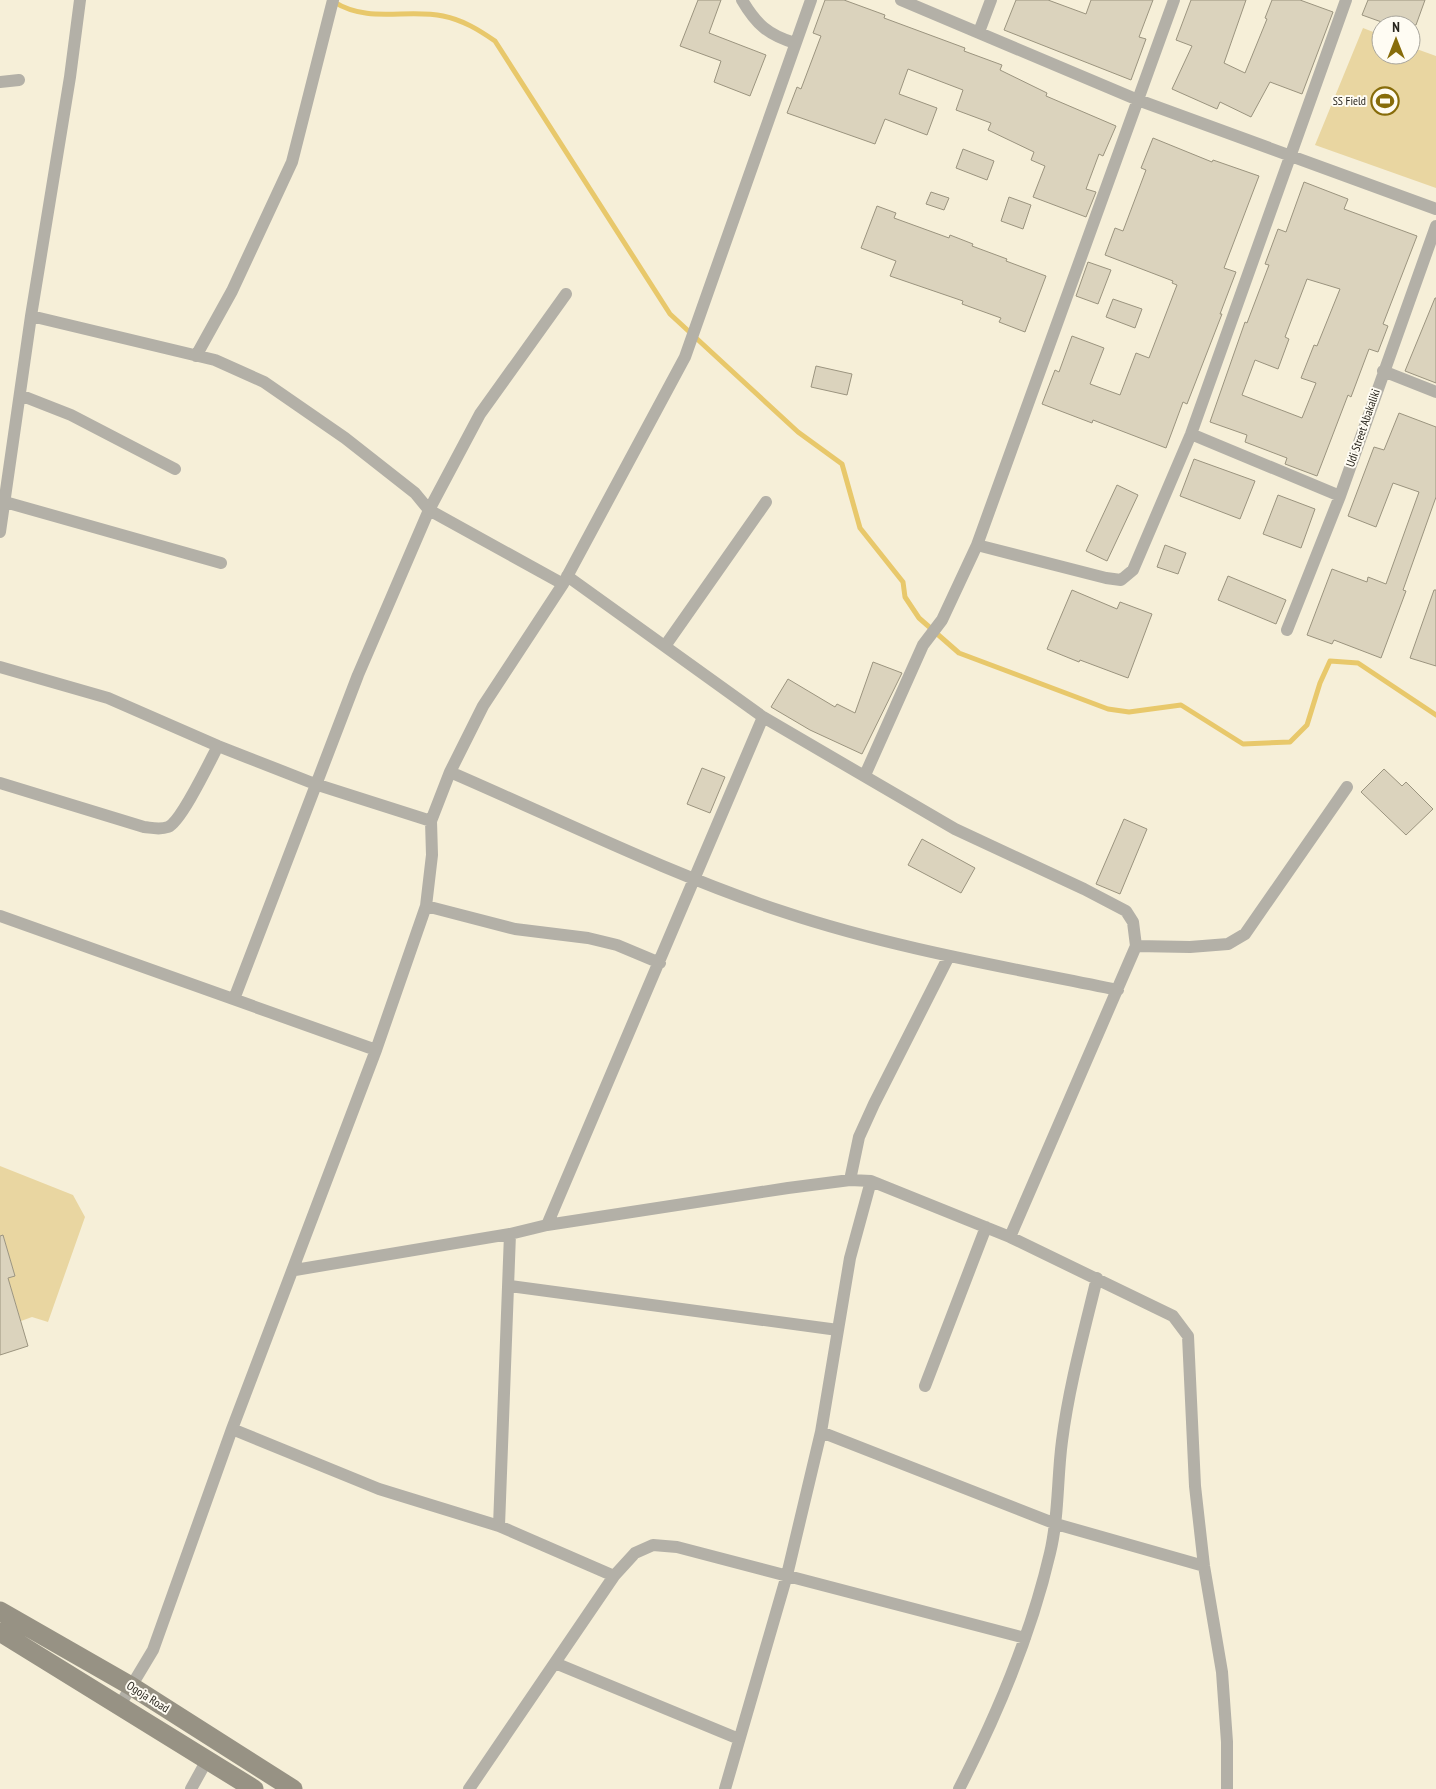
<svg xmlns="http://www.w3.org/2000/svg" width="1436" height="1789" viewBox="0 0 1436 1789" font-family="'PT Sans Narrow',sans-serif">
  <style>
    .green { fill: #e9d6a1 }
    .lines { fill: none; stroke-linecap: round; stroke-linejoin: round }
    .stream { stroke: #e8c86b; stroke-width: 5 }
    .building { fill: #dbd3bd; stroke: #9b947f; fill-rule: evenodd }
    .minor { stroke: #b3b0a7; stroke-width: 12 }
    .secondary { stroke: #979284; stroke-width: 19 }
    .labels { text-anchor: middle; stroke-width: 4; stroke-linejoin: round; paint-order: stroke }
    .poi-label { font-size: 12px; fill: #28251d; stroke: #fffcf3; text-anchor: end }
    .street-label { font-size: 12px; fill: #28251d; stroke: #fffcf3 }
  </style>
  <rect width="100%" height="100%" fill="#f6efd8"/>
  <!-- green -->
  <path class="green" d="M 1363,28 L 1381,35 L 1381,55 L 1411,55 L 1411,47 L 1436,56 L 1436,188 L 1315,145 Z
    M 0,1166 L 73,1195 L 85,1217 L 48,1322 L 32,1317 L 21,1321 L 8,1278 L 15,1276 L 4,1238 L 0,1235 Z"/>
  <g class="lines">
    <!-- stream -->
    <path class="stream" d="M 334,2 C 369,24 407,8 443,16 C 463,20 479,30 495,41 L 670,314 L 798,432 L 842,464 L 860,528 L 903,582 L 905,597 L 919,618 L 959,653 L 1108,709 L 1129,712 L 1181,705 L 1243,744 L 1290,742 L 1307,725 L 1320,683 L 1330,661 L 1358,663 L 1436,715"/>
  </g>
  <!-- building -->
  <path class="building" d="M 698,0 L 721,0 L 709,33 L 766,55 L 750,96 L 714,82 L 721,61 L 680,46 Z
    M 825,0 L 844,0 L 885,15 L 884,18 L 965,48 L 964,51 L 1002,65 L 1000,70 L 1047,93 L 1046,96 L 1116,126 L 1103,156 L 1099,154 L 1086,189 L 1096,192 L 1086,217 L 1033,197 L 1045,166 L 1031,160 L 1034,152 L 988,130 L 991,123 L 956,110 L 963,90 L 908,69 L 899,94 L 937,108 L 927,135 L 885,119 L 875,144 L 787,113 L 797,87 L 801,89 L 821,36 L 813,33 Z
    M 1016,0 L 1048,0 L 1086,14 L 1091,0 L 1153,0 L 1139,37 L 1146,39 L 1131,80 L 1004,30 Z
    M 1191,0 L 1246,0 L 1224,63 L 1245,73 L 1267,19 L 1265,18 L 1272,0 L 1300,0 L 1333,12 L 1302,94 L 1270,82 L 1251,117 L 1220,102 L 1217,109 L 1172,89 L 1192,46 L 1176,40 Z
    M 1368,0 L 1425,0 L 1416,25 L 1390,25 L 1362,15 Z
    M 1153,138 L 1212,162 L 1213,160 L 1259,176 L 1224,268 L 1236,272 L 1220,314 L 1222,314 L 1187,404 L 1183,402 L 1166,448 L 1093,420 L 1092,423 L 1042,404 L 1055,370 L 1059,372 L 1072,336 L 1104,348 L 1090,384 L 1120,395 L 1136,353 L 1149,358 L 1177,285 L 1172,283 L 1173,281 L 1105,255 L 1115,228 L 1123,231 L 1146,170 L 1141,168 Z
    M 963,149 L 994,161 L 987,180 L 956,168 Z
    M 1304,182 L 1348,199 L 1344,209 L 1417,236 L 1383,324 L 1388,326 L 1378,352 L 1369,349 L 1351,397 L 1348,395 L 1317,476 L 1285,464 L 1287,458 L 1245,442 L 1247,435 L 1210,422 L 1245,322 L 1247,323 L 1269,265 L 1265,264 L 1278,229 L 1286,232 ZM 1307,279 L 1340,289 L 1317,346 L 1314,345 L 1301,378 L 1316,383 L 1302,418 L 1242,395 L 1255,360 L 1278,369 L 1289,339 L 1285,337 Z
    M 931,192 L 949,198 L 944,210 L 926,204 Z
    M 1009,197 L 1031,205 L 1023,229 L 1001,221 Z
    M 877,206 L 896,213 L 894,218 L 949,238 L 950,235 L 973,244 L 972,246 L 1007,259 L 1006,261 L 1046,276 L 1025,332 L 999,322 L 1001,318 L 962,304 L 963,301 L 890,276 L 896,261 L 861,248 Z
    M 1088,262 L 1111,270 L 1098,304 L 1076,296 Z
    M 1435,298 L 1436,298 L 1436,383 L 1405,371 Z
    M 1113,299 L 1142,309 L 1135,328 L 1106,317 Z
    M 816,366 L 852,374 L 847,395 L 811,387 Z
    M 1399,413 L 1436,427 L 1436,497 L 1403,590 L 1406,591 L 1381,658 L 1334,640 L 1332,644 L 1307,635 L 1332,569 L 1367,582 L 1368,577 L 1386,584 L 1419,492 L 1393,483 L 1376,527 L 1348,516 L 1374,447 L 1384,450 Z
    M 1194,459 L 1255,481 L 1240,519 L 1180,496 Z
    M 1117,485 L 1138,495 L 1107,561 L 1086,551 Z
    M 1278,495 L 1315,509 L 1301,548 L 1263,534 Z
    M 1165,545 L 1186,553 L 1178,574 L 1157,567 Z
    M 1228,576 L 1286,600 L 1276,624 L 1218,600 Z
    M 1072,590 L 1117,609 L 1120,602 L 1152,614 L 1128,678 L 1080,660 L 1079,662 L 1047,649 Z
    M 1434,590 L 1436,590 L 1436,666 L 1410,658 Z
    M 873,662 L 902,673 L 862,754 L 810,730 L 771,707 L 788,679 L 835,707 L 837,704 L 855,713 Z
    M 702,768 L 725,777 L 710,813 L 687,804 Z
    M 1384,769 L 1402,786 L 1406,782 L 1433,809 L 1406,835 L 1361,792 Z
    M 1124,819 L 1147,829 L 1120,894 L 1096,884 Z
    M 922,839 L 975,868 L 961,893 L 908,865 Z
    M 3,1235 L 15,1276 L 8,1278 L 28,1346 L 0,1355 L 0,1236 Z"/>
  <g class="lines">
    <!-- minor -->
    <path class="minor" d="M 742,0 C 756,24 768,35 795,43
      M 901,0 L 1138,100 L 1436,209
      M 979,32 L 991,0
      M 0,82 L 19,80
      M 31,316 L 215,360 L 264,382 L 345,438 L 415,493 L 429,510 L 563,584
      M 196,356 L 232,291 L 292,162 L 333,0
      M 1383,371 L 1436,392
      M 20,395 L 71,415 L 175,469
      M 1191,434 L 1340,496
      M 5,502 L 221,563
      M 0,532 L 31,316 L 70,77 L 80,0
      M 977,545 L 1106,578 L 1121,580 L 1133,570 L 1191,434 L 1346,0
      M 567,576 L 763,717 L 955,829 L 1084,889 L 1126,911 L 1133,922 L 1136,946 L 1010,1237
      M 1287,630 L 1340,496 L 1436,226
      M 665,646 L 766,502
      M 0,667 L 108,698 L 218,746 L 315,784 L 431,821
      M 450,772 C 559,819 671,875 784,912 C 892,948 1006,967 1118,990
      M 865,775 L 923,645 L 942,620 L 977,545 L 1174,0
      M 0,783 L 144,827 C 153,828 160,830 168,827 C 181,822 210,761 218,746
      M 426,906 L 515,929 L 588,938 L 617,945 L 660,963
      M 0,916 L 376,1050
      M 1136,946 L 1190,947 L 1228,944 L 1245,934 L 1347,787
      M 234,999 L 358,675 L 429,510 L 480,414 L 566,294
      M 850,1180 L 859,1137 L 874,1104 L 949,956
      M 547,1225 L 763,717
      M 295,1270 L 510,1234 L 547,1225 L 788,1188 L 850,1180 L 871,1181 L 1010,1237 L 1173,1316 L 1188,1336 L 1195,1486 L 1204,1566 L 1222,1672 L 1227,1742 L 1227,1789
      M 510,1286 L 838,1330
      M 925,1386 L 986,1227
      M 232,1429 L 379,1489 L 499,1526 L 510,1234
      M 821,1432 L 1056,1524 L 1204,1566
      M 499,1526 L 614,1576 L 635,1553 L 653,1545 L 677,1547 L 1025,1638
      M 555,1663 L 739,1739
      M 120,1705 L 153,1650 L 232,1429 L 376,1050 L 426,906 L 432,855 L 431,821 L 450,772 L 483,706 L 563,584 L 685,357 L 811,0
      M 191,1789 L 207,1760
      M 469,1789 L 614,1576
      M 725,1789 L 787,1575 L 821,1432 L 850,1258 L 871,1181
      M 959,1789 C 997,1715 1031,1635 1050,1553 C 1059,1516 1057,1478 1062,1441 C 1069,1386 1084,1332 1097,1278"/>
    <!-- secondary -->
    <path class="secondary" d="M 0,1611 L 131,1686 L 293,1789
      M 0,1632 L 254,1789"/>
  </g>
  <!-- icons -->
  <defs>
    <g id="stadium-ring" transform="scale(1.4375)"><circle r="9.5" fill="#fffcf3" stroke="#876c0a" stroke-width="1.5"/><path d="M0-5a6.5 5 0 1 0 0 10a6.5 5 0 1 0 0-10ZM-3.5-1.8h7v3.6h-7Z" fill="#876c0a"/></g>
  </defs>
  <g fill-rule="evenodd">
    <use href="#stadium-ring" x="1385" y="101"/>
  </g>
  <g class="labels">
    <!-- poi labels -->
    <g class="poi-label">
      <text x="1366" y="105">SS Field</text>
    </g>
    <!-- street labels -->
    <g class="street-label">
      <text transform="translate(1363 428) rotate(-71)" y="4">Udi Street Abakaliki</text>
      <text transform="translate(148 1697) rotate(32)" y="4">Ogoja Road</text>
    </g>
  </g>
  <!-- north arrow -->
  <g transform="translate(1396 40)"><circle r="24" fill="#fffcf3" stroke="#a9a69d"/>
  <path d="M0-4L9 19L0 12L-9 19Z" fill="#876c0a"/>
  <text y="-8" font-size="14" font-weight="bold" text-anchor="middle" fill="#28251d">N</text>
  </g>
</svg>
